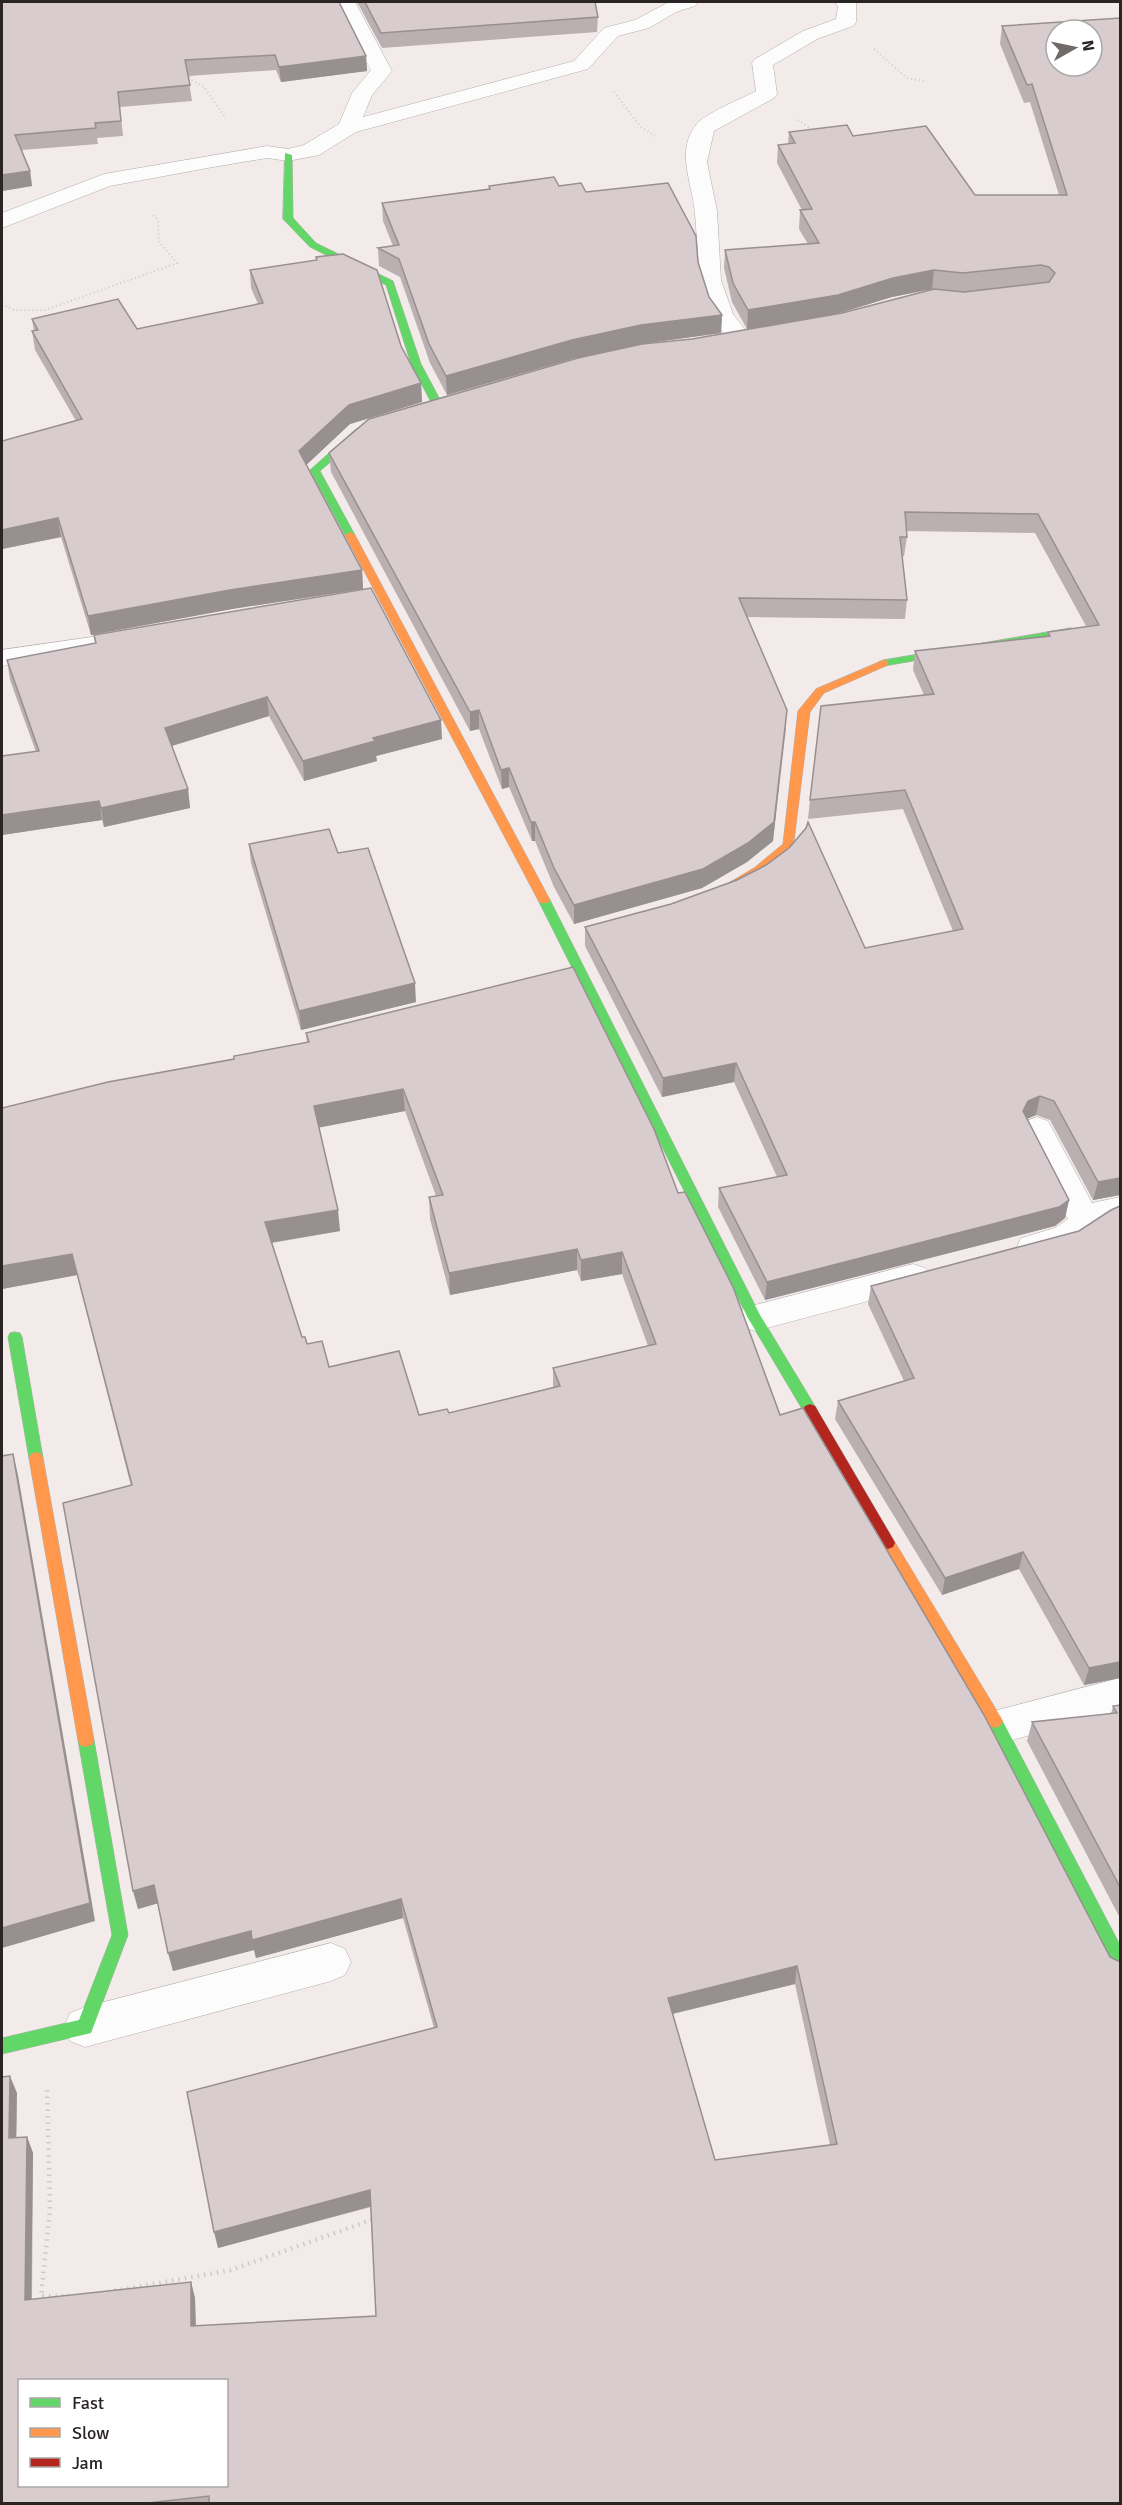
<svg xmlns="http://www.w3.org/2000/svg" width="1122" height="2505" viewBox="0 0 1122 2505" font-family="Signika,sans-serif">
  <style>
    .lines { fill: none; stroke-linecap: round; stroke-linejoin: round }
    .street-casing { stroke: #b2adab; stroke-width: 1 }
    .fast-casing { stroke: #b2adab; stroke-width: 1 }
    .slow-casing { stroke: #b2adab; stroke-width: 1 }
    .jam-casing { stroke: #b2adab; stroke-width: 1 }
    .path-far1 { stroke: #cdcaca; stroke-width: 2; stroke-dasharray: 1 3; stroke-linecap: butt }
    .path { stroke: #cdcaca; stroke-width: 4.5; stroke-dasharray: 1.5 5; stroke-linecap: butt }
    .street { fill: #fdfcfc; fill-rule: evenodd }
    .fast { fill: #63d668; fill-rule: evenodd }
    .slow { fill: #ff974d; fill-rule: evenodd }
    .jam { fill: #b3261e; fill-rule: evenodd }
    .wall { fill: #baafb1; fill-rule: evenodd }
    .shaded-wall { fill: #978f90 }
    .building { fill: #d8ccce; stroke: #978f90; stroke-width: 1.5; fill-rule: evenodd }
  </style>
  <rect width="100%" height="100%" fill="#f2ebe9"/>
  <g class="lines">
    <!-- street casing -->
    <g class="street-casing">
      <path id="street" d="M 335,2 L 355,2 L 392,71 L 372,95 L 363,117 L 574,61 L 604,28 L 635,20 L 669,2 L 698,2 L 695,6 L 676,12 L 649,28 L 618,36 L 588,69 L 356,132 L 319,155 L 288,161 L 267,158 L 213,167 L 110,186 L 2,228 L 2,213 L 104,174 L 267,146 L 288,149 L 304,145 L 339,124 L 352,93 L 371,70 Z
        M 835,2 L 856,2 L 856,22 L 853,26 L 817,39 L 773,65 L 777,94 L 774,98 L 714,131 L 707,162 L 717,211 L 721,280 L 733,314 L 752,339 L 748,344 C 734,347 731,343 723,332 C 696,296 699,257 695,214 C 693,185 675,151 696,125 C 705,113 742,99 756,91 L 752,63 L 755,59 L 803,31 L 836,19 L 838,6 Z
        M 92,637 L 101,639 L 105,645 L 101,651 L 2,666 L 2,650 Z
        M 1037,1117 L 1048,1121 L 1092,1203 L 1120,1197 L 1120,1221 C 1104,1225 1094,1235 1080,1245 C 1066,1255 1037,1261 1021,1256 L 1017,1247 L 1021,1238 L 1055,1228 L 1068,1219 L 1021,1129 L 1026,1121 Z
        M 913,1264 L 925,1268 L 930,1277 L 925,1286 L 755,1331 L 743,1327 L 738,1318 L 743,1309 L 755,1305 Z
        M 1120,1678 L 1120,1710 L 998,1744 L 985,1739 L 979,1727 L 985,1715 L 998,1710 Z
        M 331,1943 L 345,1949 L 351,1962 L 345,1975 L 331,1981 L 85,2047 L 70,2041 L 64,2027 L 70,2013 L 85,2007 Z"/>
    </g>
    <!-- fast casing -->
    <g class="fast-casing">
      <path id="fast" d="M 285,153 L 292,155 L 293,218 L 316,243 L 393,281 L 421,364 L 444,407 L 364,433 L 320,471 L 355,535 L 350,538 L 345,535 L 310,470 L 356,429 L 433,406 L 411,364 L 386,285 L 310,247 L 283,219 Z
        M 1071,628 L 1075,629 L 1075,633 L 884,666 L 878,663 L 884,660 Z
        M 544,896 L 550,900 L 760,1315 L 815,1406 L 817,1410 L 815,1414 L 805,1414 L 748,1318 L 538,900 Z
        M 15,1332 L 20,1333 L 22,1337 L 43,1458 L 41,1462 L 36,1464 L 31,1462 L 29,1458 L 8,1337 L 10,1333 Z
        M 995,1714 L 1000,1716 L 1120,1945 L 1120,1969 L 1114,1966 L 990,1726 L 987,1721 L 990,1716 Z
        M 86,1733 L 92,1735 L 94,1740 L 128,1935 L 91,2033 L 2,2054 L 2,2038 L 79,2020 L 112,1935 L 78,1740 L 80,1735 Z"/>
    </g>
    <!-- slow casing -->
    <g class="slow-casing">
      <path id="slow" d="M 350,532 L 355,535 L 550,900 L 548,903 L 540,903 L 538,900 L 345,535 Z
        M 884,660 L 888,661 L 888,665 L 824,693 L 810,712 L 793,849 C 779,860 737,898 720,894 L 718,891 L 720,888 L 754,868 L 783,844 L 798,711 L 816,689 Z
        M 36,1452 L 41,1454 L 43,1458 L 94,1740 L 92,1745 L 86,1747 L 80,1745 L 78,1740 L 29,1458 L 31,1454 Z
        M 888,1537 L 893,1539 L 1000,1716 L 1003,1721 L 1000,1726 L 995,1728 L 990,1726 L 883,1547 L 881,1543 L 883,1539 Z"/>
    </g>
    <!-- jam casing -->
    <g class="jam-casing">
      <path id="jam" d="M 810,1404 L 815,1406 L 893,1539 L 895,1543 L 893,1547 L 888,1549 L 883,1547 L 805,1414 L 803,1410 L 805,1406 Z"/>
    </g>
    <!-- path-far1 -->
    <path class="path-far1" d="M 874,49 L 907,78 L 925,81
      M 188,73 L 192,80 L 204,87 L 225,117
      M 614,92 L 641,127 L 655,136
      M 798,120 L 814,131
      M 2,304 L 14,310 L 45,310 L 177,263 L 159,242 L 158,220 L 151,213"/>
    <!-- path -->
    <path class="path" d="M 47,2090 L 50,2209 L 41,2296 L 71,2296
      M 108,2292 L 231,2270 L 374,2219"/>
    <!-- street -->
    <use href="#street" class="street"/>
    <!-- fast -->
    <use href="#fast" class="fast"/>
    <!-- slow -->
    <use href="#slow" class="slow"/>
    <!-- jam -->
    <use href="#jam" class="jam"/>
  </g>
  <!-- wall -->
  <path class="wall" d="M 2,2 L 366,56 L 367,71 L 281,82 L 276,70 L 188,76 L 192,101 L 120,107 L 123,136 L 97,138 L 98,144 L 22,150 L 30,171 L 32,186 L 2,191 Z
    M 357,2 L 614,2 L 595,3 L 598,17 L 597,32 L 382,48 Z
    M 1120,18 L 1120,1195 L 1093,1200 L 1050,1120 L 1036,1115 L 1027,1119 L 1069,1200 L 1065,1218 L 1055,1226 L 765,1300 L 718,1207 L 719,1188 L 777,1177 L 734,1082 L 662,1097 L 585,946 L 585,927 L 865,948 L 953,931 L 903,809 L 808,819 L 810,800 L 924,695 L 913,670 L 915,651 L 1048,636 L 1048,632 L 1086,626 L 1035,533 L 906,531 L 907,537 L 904,556 L 902,556 L 907,600 L 905,619 L 747,617 L 786,729 L 773,841 L 747,862 L 702,888 L 574,924 L 554,887 L 535,841 L 532,841 L 509,787 L 502,789 L 479,729 L 470,731 L 331,472 L 329,453 L 692,339 L 822,316 L 747,329 L 732,302 L 724,268 L 725,250 L 808,244 L 799,229 L 800,210 L 802,210 L 777,163 L 778,145 L 788,144 L 789,132 L 853,136 L 975,195 L 1059,195 L 1030,102 L 1024,103 L 1000,44 L 1002,26 ZM 932,289 L 934,289 L 837,314 L 892,297 Z
    M 489,186 L 559,186 L 586,192 L 698,262 L 709,297 L 722,315 L 721,333 L 641,344 L 572,359 L 447,395 L 430,363 L 400,277 L 379,266 L 378,248 L 393,246 L 383,221 L 382,203 L 489,189 Z
    M 316,257 L 401,346 L 421,383 L 422,402 L 350,424 L 306,465 L 362,570 L 363,589 L 232,609 L 91,635 L 61,537 L 2,549 L 2,441 L 76,421 L 35,350 L 32,331 L 34,331 L 32,319 L 137,329 L 258,304 L 251,288 L 250,270 L 316,260 Z
    M 94,635 L 442,739 L 376,756 L 377,761 L 304,781 L 269,716 L 172,746 L 188,789 L 190,808 L 104,827 L 102,820 L 2,835 L 2,756 L 36,752 L 10,680 L 7,660 L 95,643 Z
    M 249,844 L 338,853 L 416,1002 L 301,1030 L 251,863 Z
    M 306,1033 L 678,1193 L 780,1415 L 1110,1957 L 1120,2504 L 2,2504 L 17,2093 L 16,2138 L 27,2137 L 33,2153 L 32,2300 L 191,2282 L 195,2298 L 196,2326 L 376,2316 L 371,2207 L 218,2248 L 434,2028 L 403,1918 L 256,1958 L 254,1950 L 173,1971 L 158,1903 L 138,1909 L 131,1486 L 77,1275 L 2,1289 L 234,1059 L 307,1043 ZM 405,1111 L 436,1196 L 429,1197 L 430,1219 L 450,1295 L 577,1270 L 581,1281 L 622,1274 L 648,1346 L 553,1368 L 553,1387 L 449,1413 L 419,1415 L 329,1367 L 307,1344 L 302,1337 L 272,1243 L 340,1231 L 319,1127 ZM 795,1984 L 830,2145 L 715,2160 L 673,2014 Z
    M 1079,1231 L 1120,1678 L 1084,1685 L 1019,1569 L 942,1595 L 835,1419 L 838,1401 L 904,1381 L 868,1304 L 871,1286 Z
    M 1120,1705 L 1120,1918 L 1027,1741 L 1032,1722 L 1111,1714 L 1113,1706 Z"/>
  <!-- shaded-wall -->
  <path class="shaded-wall" d="M 366,56 L 367,71 L 281,82 L 279,67 Z
    M 30,171 L 32,186 L 2,191 L 2,175 Z
    M 934,270 L 932,289 L 892,297 L 836,314 L 747,329 L 748,310 Z
    M 722,315 L 721,333 L 641,344 L 572,359 L 447,395 L 446,376 L 572,340 L 641,325 Z
    M 421,383 L 422,402 L 350,424 L 301,470 L 299,451 L 349,405 Z
    M 58,518 L 61,537 L 2,549 L 2,530 Z
    M 362,570 L 363,589 L 232,609 L 91,635 L 88,616 L 230,590 Z
    M 267,697 L 269,716 L 168,747 L 165,728 Z
    M 479,710 L 479,729 L 470,731 L 470,712 Z
    M 787,710 L 773,841 L 747,862 L 702,888 L 574,924 L 574,905 Z
    M 441,720 L 442,739 L 376,756 L 377,761 L 304,781 L 303,761 L 373,738 Z
    M 509,768 L 509,787 L 502,789 L 501,770 Z
    M 188,789 L 190,808 L 104,827 L 101,808 Z
    M 99,801 L 102,820 L 2,835 L 2,815 Z
    M 531,822 L 535,822 L 535,841 L 532,841 Z
    M 415,983 L 416,1002 L 301,1030 L 299,1011 Z
    M 736,1063 L 734,1082 L 662,1097 L 663,1078 Z
    M 403,1089 L 405,1111 L 317,1128 L 314,1106 Z
    M 1040,1096 L 1036,1115 L 1024,1120 L 1023,1111 L 1028,1101 Z
    M 1120,1178 L 1120,1195 L 1093,1200 L 1098,1182 Z
    M 1069,1200 L 1065,1218 L 1055,1226 L 765,1300 L 767,1282 Z
    M 338,1210 L 340,1231 L 268,1243 L 265,1222 Z
    M 577,1249 L 577,1270 L 450,1295 L 449,1273 Z
    M 622,1252 L 622,1274 L 581,1281 L 581,1260 Z
    M 72,1254 L 77,1275 L 2,1289 L 2,1266 Z
    M 13,1454 L 18,1475 L 95,1921 L 2,1948 Z
    M 1023,1552 L 1019,1569 L 942,1595 L 945,1578 Z
    M 1120,1662 L 1120,1678 L 1084,1685 L 1089,1668 Z
    M 154,1885 L 159,1903 L 138,1909 L 133,1891 Z
    M 401,1899 L 403,1918 L 256,1958 L 254,1950 L 173,1971 L 168,1953 L 251,1931 Z
    M 797,1966 L 795,1984 L 667,2015 L 668,1998 Z
    M 10,2076 L 17,2093 L 16,2155 L 9,2138 Z
    M 27,2137 L 33,2153 L 31,2315 L 25,2300 Z
    M 370,2190 L 372,2206 L 218,2248 L 214,2232 Z
    M 191,2282 L 195,2298 L 196,2341 L 191,2326 Z"/>
  <!-- building -->
  <path class="building" d="M 2,2 L 339,2 L 366,56 L 279,67 L 275,55 L 185,60 L 190,85 L 118,92 L 121,121 L 95,123 L 96,128 L 15,135 L 30,171 L 2,175 Z
    M 365,2 L 595,2 L 598,17 L 381,33 Z
    M 1120,18 L 1120,1178 L 1098,1182 L 1054,1101 L 1040,1096 L 1028,1101 L 1023,1111 L 1069,1200 L 1059,1207 L 767,1282 L 719,1188 L 787,1175 L 736,1063 L 663,1078 L 585,927 L 671,904 L 737,880 L 766,865 L 789,848 L 806,828 L 808,822 L 865,948 L 963,929 L 905,790 L 810,800 L 821,706 L 934,694 L 915,651 L 1050,636 L 1048,632 L 1099,625 L 1038,514 L 905,512 L 907,537 L 900,537 L 907,600 L 739,598 L 787,710 L 774,822 L 748,843 L 703,869 L 574,905 L 554,868 L 535,822 L 531,822 L 509,768 L 501,770 L 479,710 L 470,712 L 329,453 L 369,419 L 578,358 L 642,344 L 692,339 L 842,313 L 934,289 L 964,292 L 1049,282 L 1055,273 L 1049,267 L 1041,265 L 963,273 L 934,270 L 893,278 L 838,295 L 748,310 L 733,283 L 725,250 L 819,243 L 800,210 L 812,209 L 778,145 L 795,143 L 789,132 L 847,125 L 853,136 L 926,126 L 975,195 L 1067,195 L 1032,84 L 1027,85 L 1002,26 ZM 1056,30 L 1092,30 L 1092,66 L 1056,66 Z
    M 554,177 L 559,186 L 581,183 L 586,192 L 668,183 L 696,236 L 698,262 L 709,297 L 722,315 L 641,325 L 572,340 L 446,376 L 429,344 L 399,259 L 378,248 L 399,245 L 382,203 L 490,189 L 489,186 Z
    M 343,254 L 377,270 L 401,346 L 421,383 L 349,405 L 299,451 L 362,570 L 230,590 L 88,616 L 58,518 L 2,530 L 2,441 L 82,419 L 32,331 L 38,330 L 32,319 L 118,299 L 137,329 L 263,303 L 250,270 L 317,260 L 316,257 Z
    M 371,588 L 441,720 L 373,738 L 375,741 L 303,761 L 267,697 L 165,728 L 188,789 L 101,808 L 99,801 L 2,815 L 2,756 L 39,751 L 7,660 L 96,643 L 94,635 Z
    M 329,829 L 338,853 L 368,848 L 415,983 L 299,1011 L 249,844 Z
    M 573,967 L 654,1129 L 678,1193 L 685,1192 L 733,1287 L 780,1415 L 803,1408 L 984,1715 L 1110,1957 L 1120,1962 L 1120,2504 L 209,2504 L 209,2496 L 139,2504 L 2,2504 L 2,2077 L 10,2076 L 9,2138 L 27,2137 L 25,2300 L 191,2282 L 191,2326 L 376,2316 L 370,2190 L 214,2232 L 187,2092 L 437,2027 L 401,1899 L 252,1940 L 251,1931 L 168,1953 L 154,1885 L 133,1891 L 63,1503 L 132,1485 L 72,1254 L 2,1266 L 2,1108 L 108,1082 L 234,1059 L 234,1056 L 309,1042 L 306,1033 ZM 403,1089 L 443,1195 L 429,1197 L 449,1273 L 577,1249 L 581,1260 L 622,1252 L 656,1344 L 553,1368 L 560,1386 L 449,1413 L 447,1409 L 419,1415 L 399,1351 L 329,1367 L 322,1341 L 307,1344 L 305,1337 L 302,1337 L 265,1222 L 338,1210 L 314,1106 ZM 797,1966 L 837,2144 L 715,2160 L 668,1998 ZM 20,2380 L 226,2380 L 226,2486 L 20,2486 Z
    M 1120,1206 L 1120,1662 L 1089,1668 L 1023,1552 L 945,1578 L 838,1401 L 914,1378 L 871,1286 L 1079,1231 L 1111,1210 Z
    M 13,1454 L 90,1903 L 2,1928 L 2,1456 Z
    M 1120,1705 L 1120,1887 L 1032,1722 L 1117,1713 L 1113,1706 Z"/>
  <!-- border -->
  <rect width="1122" height="2505" fill="none" stroke="#2a2524" stroke-width="6"/>
  <!-- legend -->
  <rect x="18" y="2379" width="210" height="108" fill="#ffffff" stroke="#aaa8a7" stroke-width="1.5"/>
  <rect x="30" y="2398" width="30" height="9" fill="#63d668" stroke="#aaa8a7" stroke-width="1.5"/>
  <text x="72" y="2409" font-size="18" fill="#2a2524">Fast</text>
  <rect x="30" y="2428" width="30" height="9" fill="#ff974d" stroke="#aaa8a7" stroke-width="1.5"/>
  <text x="72" y="2439" font-size="18" fill="#2a2524">Slow</text>
  <rect x="30" y="2458" width="30" height="9" fill="#b3261e" stroke="#aaa8a7" stroke-width="1.5"/>
  <text x="72" y="2469" font-size="18" fill="#2a2524">Jam</text>
  <!-- north arrow -->
  <g transform="translate(1074 48) rotate(81)"><circle r="28" fill="#ffffff" stroke="#aaa8a7" stroke-width="1.5"/>
  <path d="M0-4.5L10 22L0 15L-10 22Z" fill="#706a69"/>
  <text y="-9" font-size="16" font-weight="bold" text-anchor="middle" fill="#2a2524">N</text>
  </g>
</svg>
